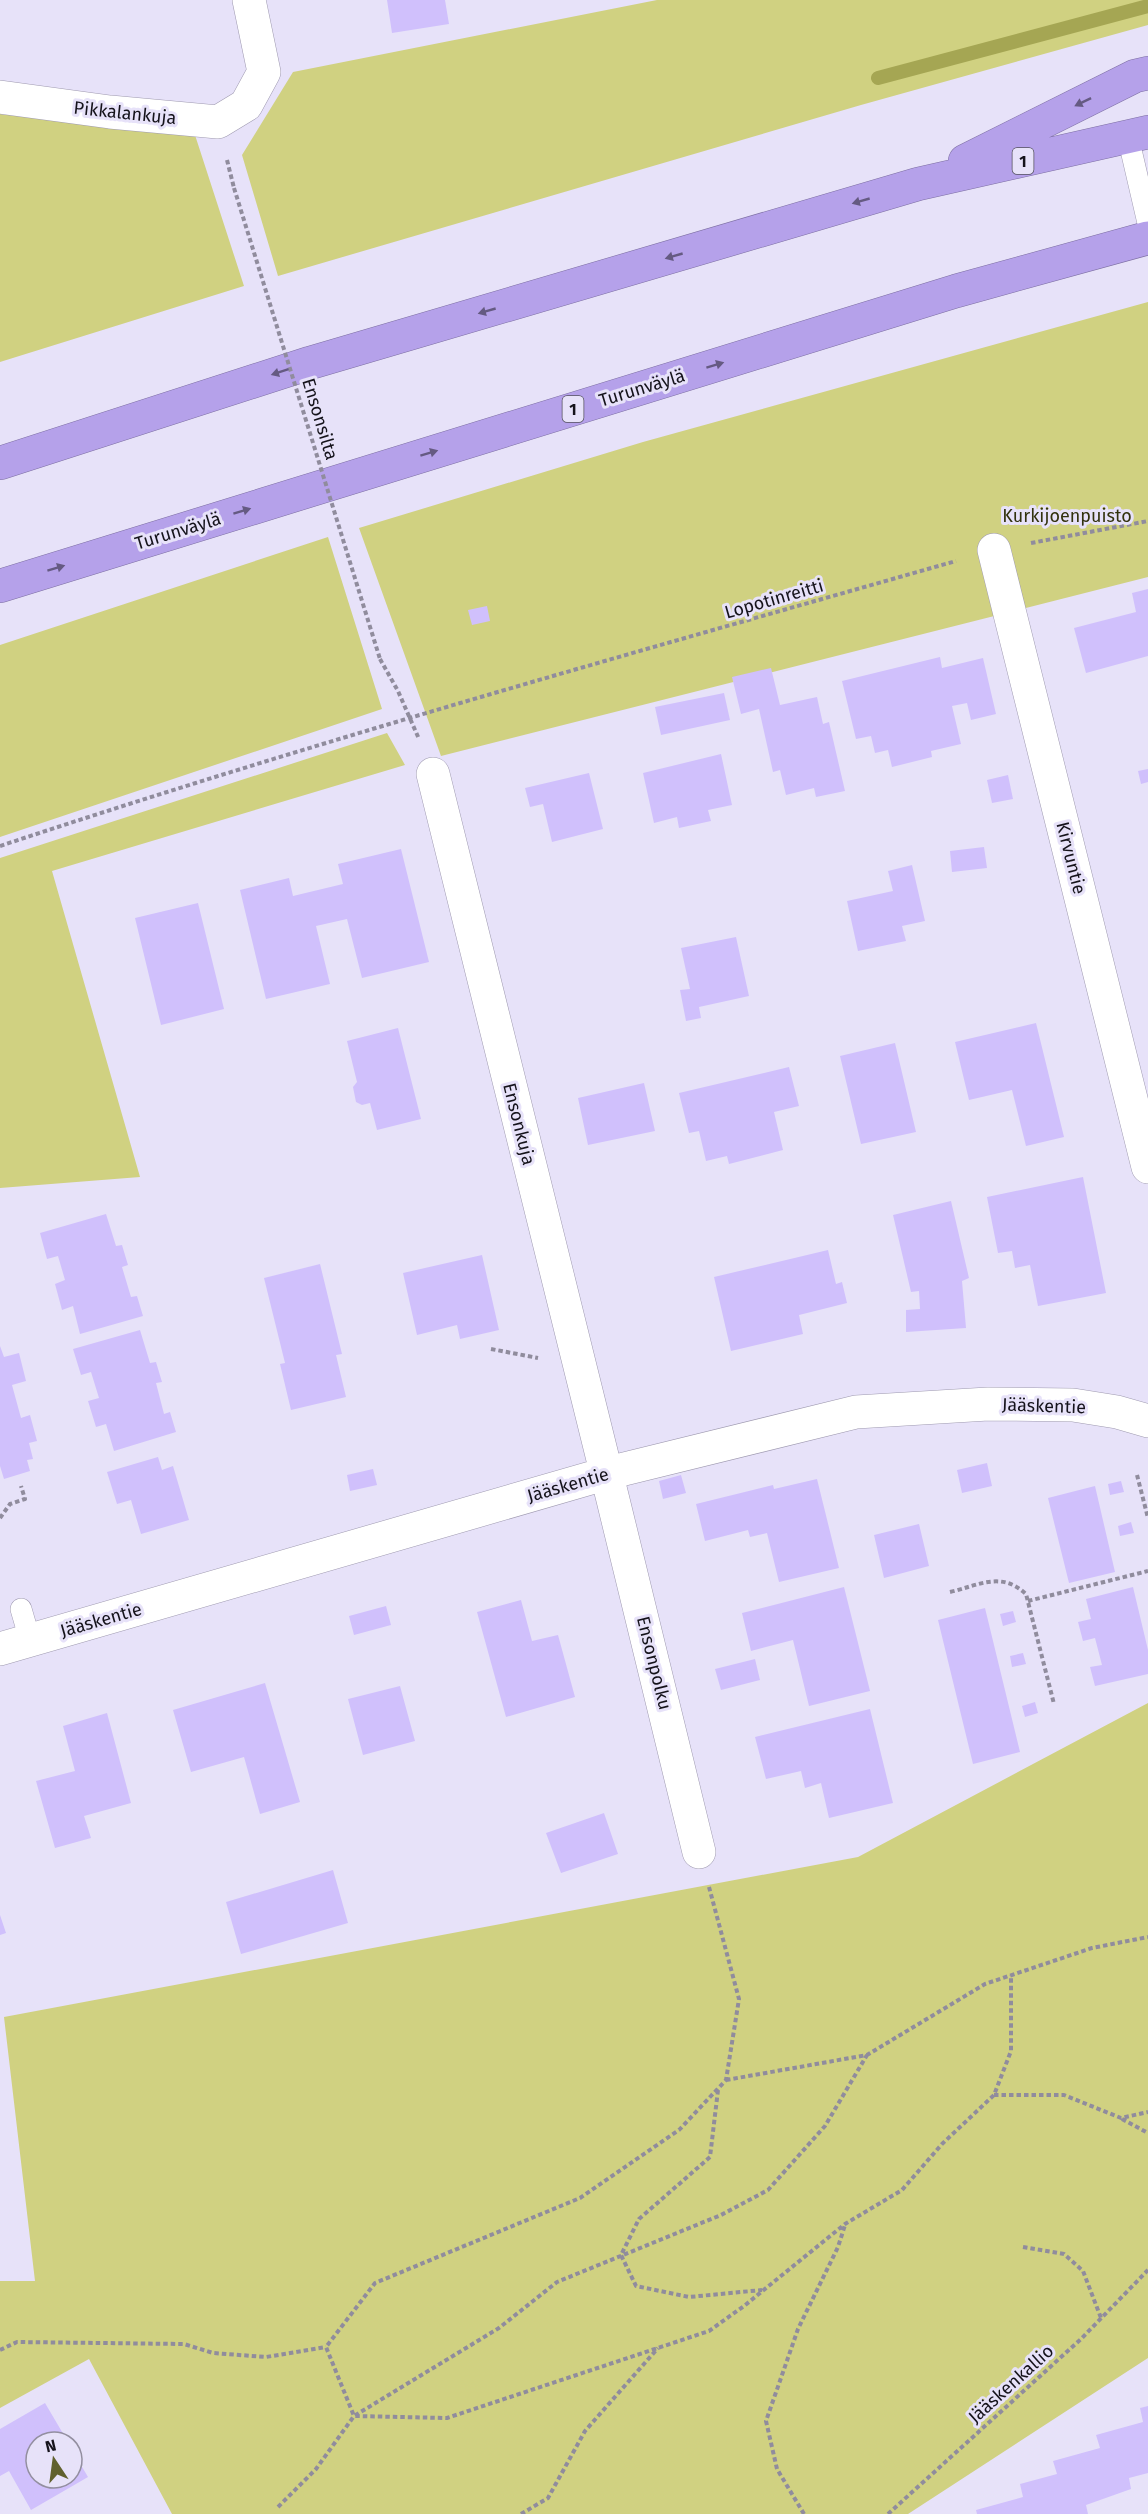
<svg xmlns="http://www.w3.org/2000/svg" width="1148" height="2514" viewBox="0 0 1148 2514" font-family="'Fira Sans',sans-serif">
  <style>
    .green { fill: #d0d181 }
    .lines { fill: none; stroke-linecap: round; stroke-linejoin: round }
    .stream { stroke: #a5a653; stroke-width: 14 }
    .building { fill: #d0c0fc }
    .service-casing { stroke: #9f9ab0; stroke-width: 22 }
    .minor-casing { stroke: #9f9ab0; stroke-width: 34 }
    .motorway-casing { stroke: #7d6fa2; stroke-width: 34 }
    .path { stroke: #908c9d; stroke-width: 4; stroke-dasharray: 4.5 3; stroke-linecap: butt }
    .service { stroke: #fff; stroke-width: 21 }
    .minor { stroke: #fff; stroke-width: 33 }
    .motorway { stroke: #b5a1ea; stroke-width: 33 }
    .path-bridge { stroke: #908c9d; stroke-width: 4; stroke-dasharray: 4.5 3; stroke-linecap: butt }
    .oneway { fill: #655a82 }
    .labels { text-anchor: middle; stroke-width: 6; stroke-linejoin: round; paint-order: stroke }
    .shield { fill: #e7e2f9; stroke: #54515e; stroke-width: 1.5 }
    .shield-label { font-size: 16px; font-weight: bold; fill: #15131b }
    .street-label { font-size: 18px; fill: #15131b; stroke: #e7e2f9 }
    .park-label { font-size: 18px; fill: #32320d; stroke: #e7e2f9 }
  </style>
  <rect width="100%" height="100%" fill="#e7e2f9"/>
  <!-- green -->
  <path class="green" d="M 657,0 L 1148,0 L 1148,25 L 861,105 L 278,276 L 242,155 L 293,72 Z
    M 0,114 L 195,135 L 244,286 L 0,362 Z
    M 1148,302 L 1148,577 L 441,756 L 359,528 L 643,442 Z
    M 328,537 L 382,709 L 0,837 L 0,645 Z
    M 387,733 L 405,765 L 52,871 L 140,1177 L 0,1188 L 0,858 Z
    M 1148,1703 L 1148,2358 L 908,2514 L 172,2514 L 89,2359 L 0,2408 L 0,2281 L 35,2281 L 4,2017 L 858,1857 Z"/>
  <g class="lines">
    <!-- stream -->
    <path class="stream" d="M 878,78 L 1148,6"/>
  </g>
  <!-- building -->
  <path class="building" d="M 387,0 L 445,0 L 449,24 L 392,33 Z
    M 1148,589 L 1148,656 L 1086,673 L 1074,628 L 1136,612 L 1132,593 Z
    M 487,606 L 490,621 L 472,625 L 468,610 Z
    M 940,657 L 942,668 L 983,658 L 996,714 L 971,720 L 967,703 L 952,706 L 961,744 L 931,751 L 932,757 L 892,767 L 888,750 L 875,753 L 871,736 L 856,739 L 842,681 Z
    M 771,668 L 780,705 L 817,697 L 823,724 L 829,722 L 845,791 L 816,797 L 814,788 L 786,795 L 780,770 L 773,772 L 759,709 L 741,714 L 732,677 Z
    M 724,693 L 730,720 L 661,735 L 655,707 Z
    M 721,754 L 732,805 L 708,810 L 711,821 L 679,828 L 677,817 L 654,823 L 643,773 Z
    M 1148,769 L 1148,782 L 1141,784 L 1138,771 Z
    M 589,773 L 603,829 L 552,842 L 543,804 L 530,807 L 525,788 Z
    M 1008,775 L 1013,799 L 992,803 L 987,780 Z
    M 984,847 L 987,868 L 952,872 L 950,851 Z
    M 401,849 L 429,962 L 362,978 L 347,919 L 316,926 L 330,984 L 266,999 L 240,890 L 289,878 L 293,896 L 343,884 L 338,864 Z
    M 912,865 L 925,921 L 902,926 L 906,941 L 858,951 L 847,901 L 893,891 L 888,871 Z
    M 198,903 L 224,1009 L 161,1025 L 135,918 Z
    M 736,937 L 749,996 L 699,1007 L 701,1018 L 686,1021 L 680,990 L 690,989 L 681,948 Z
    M 1036,1023 L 1064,1137 L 1026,1146 L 1012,1090 L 969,1100 L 955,1042 Z
    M 398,1028 L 421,1119 L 377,1130 L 370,1103 L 362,1105 L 356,1102 L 353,1087 L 357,1082 L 347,1041 Z
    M 895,1043 L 916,1132 L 861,1144 L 840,1056 Z
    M 789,1067 L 799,1106 L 774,1112 L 783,1150 L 729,1164 L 727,1156 L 706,1161 L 699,1131 L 689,1133 L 679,1093 Z
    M 644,1083 L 655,1131 L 588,1145 L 578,1098 Z
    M 1083,1177 L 1106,1293 L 1038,1306 L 1030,1265 L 1015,1268 L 1012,1251 L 998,1253 L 987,1197 Z
    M 951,1201 L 969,1278 L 962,1281 L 966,1328 L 906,1332 L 906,1310 L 920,1309 L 919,1291 L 911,1292 L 893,1215 Z
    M 106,1214 L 116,1246 L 122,1245 L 128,1265 L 122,1267 L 131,1297 L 137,1296 L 143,1316 L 80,1334 L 73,1306 L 62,1310 L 55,1284 L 65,1280 L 58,1256 L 47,1259 L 40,1233 Z
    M 828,1250 L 836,1284 L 842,1282 L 847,1303 L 799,1315 L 803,1334 L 731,1351 L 714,1277 Z
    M 482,1255 L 499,1330 L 460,1339 L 457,1325 L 417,1335 L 403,1273 Z
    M 320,1264 L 342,1354 L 336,1355 L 346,1397 L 291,1410 L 280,1364 L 285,1363 L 264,1278 Z
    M 140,1330 L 150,1363 L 156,1362 L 162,1382 L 156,1383 L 164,1414 L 170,1412 L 176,1432 L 114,1451 L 106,1424 L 96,1427 L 88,1401 L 99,1398 L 91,1372 L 81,1375 L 73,1349 Z
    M 0,1346 L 4,1357 L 19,1353 L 26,1381 L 12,1385 L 21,1418 L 30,1415 L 37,1441 L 29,1443 L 33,1459 L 27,1460 L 30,1471 L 4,1479 L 0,1466 Z
    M 158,1457 L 162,1470 L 173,1466 L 189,1520 L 141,1534 L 131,1500 L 117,1504 L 107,1472 Z
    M 987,1463 L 992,1486 L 962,1493 L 957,1470 Z
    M 373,1469 L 377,1485 L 350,1491 L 347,1475 Z
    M 681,1475 L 686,1493 L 663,1499 L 659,1481 Z
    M 817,1479 L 839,1568 L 779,1582 L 767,1533 L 750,1537 L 748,1530 L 705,1541 L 696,1504 L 773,1485 L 774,1489 Z
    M 1121,1481 L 1124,1492 L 1110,1495 L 1108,1484 Z
    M 1095,1486 L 1115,1572 L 1069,1583 L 1048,1498 Z
    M 1131,1522 L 1134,1533 L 1120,1536 L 1118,1526 Z
    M 919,1524 L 929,1566 L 884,1578 L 874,1535 Z
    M 844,1587 L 870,1691 L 809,1706 L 793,1640 L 751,1651 L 742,1613 Z
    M 1133,1587 L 1148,1650 L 1148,1674 L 1095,1686 L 1090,1667 L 1102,1665 L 1095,1638 L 1083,1641 L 1078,1622 L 1091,1619 L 1086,1599 Z
    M 521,1600 L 532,1641 L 558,1635 L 575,1697 L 506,1717 L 477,1612 Z
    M 386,1606 L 391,1625 L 354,1635 L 349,1616 Z
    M 985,1608 L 1020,1752 L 973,1764 L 938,1620 Z
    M 1013,1611 L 1016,1622 L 1003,1626 L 1000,1614 Z
    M 1023,1653 L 1026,1664 L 1012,1667 L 1010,1656 Z
    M 755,1659 L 760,1680 L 721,1690 L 715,1669 Z
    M 265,1683 L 300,1802 L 260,1814 L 244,1757 L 191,1772 L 173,1710 Z
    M 400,1686 L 415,1741 L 363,1755 L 348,1699 Z
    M 1035,1702 L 1038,1713 L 1025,1717 L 1022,1706 Z
    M 870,1709 L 893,1803 L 829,1818 L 821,1783 L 805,1788 L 801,1771 L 766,1779 L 755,1737 Z
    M 107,1713 L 131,1803 L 84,1816 L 91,1838 L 55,1848 L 36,1781 L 75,1771 L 63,1726 Z
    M 604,1813 L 618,1854 L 561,1873 L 546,1833 Z
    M 333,1870 L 348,1923 L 241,1954 L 226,1902 Z
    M 0,1915 L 6,1933 L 0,1935 Z
    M 45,2403 L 68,2442 L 36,2442 L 36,2478 L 72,2478 L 72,2450 L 88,2477 L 31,2510 L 9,2471 L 0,2476 L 0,2429 Z
    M 1148,2406 L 1148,2473 L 1129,2478 L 1131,2489 L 1086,2505 L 1088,2514 L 977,2514 L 976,2510 L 1023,2497 L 1020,2484 L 1057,2474 L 1053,2461 L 1100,2448 L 1096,2435 L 1143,2422 L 1140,2408 Z"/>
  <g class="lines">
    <!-- service casing -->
    <g class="service-casing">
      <path id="service" d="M 1128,137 L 1148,223
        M 21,1609 L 30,1640"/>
    </g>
    <!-- minor casing -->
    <g class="minor-casing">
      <path id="minor" d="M 0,97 L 110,112 L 218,122 L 246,105 L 264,72 L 249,0
        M 994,550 L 1148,1167
        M 433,774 C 520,1133 613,1492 699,1852
        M 0,1649 L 608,1473 L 856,1412 L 988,1404 L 1073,1405 L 1117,1412 L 1148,1421"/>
    </g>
    <!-- motorway casing -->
    <g class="motorway-casing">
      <path id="motorway" d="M 965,161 L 1135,76 L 1148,73
        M 0,463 L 310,363 L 918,184 L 1148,132
        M 0,586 L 956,291 L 1148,238"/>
    </g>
    <!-- path -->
    <path class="path" d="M 227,160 L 234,188
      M 1031,543 L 1148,521
      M 380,659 L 398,691 L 419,739
      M 0,846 C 316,741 636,652 956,561
      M 491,1349 L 538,1358
      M 1137,1475 L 1148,1518
      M 0,1518 L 10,1504 L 25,1499 L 21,1486
      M 950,1592 C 980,1585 1001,1571 1026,1594 L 1054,1704
      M 1028,1601 L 1148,1571
      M 709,1887 L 739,1999 L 726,2080 L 679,2130 L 580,2198 L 375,2283 L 326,2347 L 354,2416 L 447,2418 L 709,2331 L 744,2306 L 845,2224 L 902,2190 L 942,2144 L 994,2095 L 1011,2051 L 1011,1975
      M 726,2080 L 867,2055 L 985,1984 L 1092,1948 L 1148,1937
      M 718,2090 L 710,2157 L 639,2219 L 621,2255 L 636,2286 L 689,2297 L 762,2290
      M 994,2095 L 1064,2095 L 1121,2118 L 1148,2112
      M 1122,2119 L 1148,2133
      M 1023,2247 L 1064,2254 L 1083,2271 L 1101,2318
      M 0,2350 L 17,2342 L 184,2344 L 213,2353 L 266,2357 L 326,2347
      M 278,2507 L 316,2469 L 354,2416 L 499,2328 L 557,2282 L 721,2215 L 768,2190 L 825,2126 L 867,2055
      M 521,2514 L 548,2498 L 585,2431 L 658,2348
      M 804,2514 L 777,2469 L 766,2421 L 798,2329 L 838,2247 L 845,2225
      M 888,2514 L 1081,2339 L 1148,2270"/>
    <!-- service -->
    <use href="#service" class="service"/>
    <!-- minor -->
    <use href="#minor" class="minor"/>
    <!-- motorway -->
    <use href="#motorway" class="motorway"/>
    <!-- path-bridge -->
    <path class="path-bridge" d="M 234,188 L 380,659"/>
  </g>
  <!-- one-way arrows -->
  <defs><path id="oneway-solid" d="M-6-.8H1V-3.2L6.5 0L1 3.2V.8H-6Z" transform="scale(1.5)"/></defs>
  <g class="oneway">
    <use href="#oneway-solid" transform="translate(1083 102) rotate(154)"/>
    <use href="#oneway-solid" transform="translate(861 201) rotate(164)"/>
    <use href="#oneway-solid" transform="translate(674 256) rotate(164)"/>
    <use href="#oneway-solid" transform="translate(487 311) rotate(164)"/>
    <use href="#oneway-solid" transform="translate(715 365) rotate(-17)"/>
    <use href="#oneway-solid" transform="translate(280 372) rotate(162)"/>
    <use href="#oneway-solid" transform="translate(429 453) rotate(-17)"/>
    <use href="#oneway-solid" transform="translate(242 511) rotate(-17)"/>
    <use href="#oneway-solid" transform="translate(56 568) rotate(-17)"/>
  </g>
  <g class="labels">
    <!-- shield labels -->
    <g class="shield">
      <rect x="1012.5" y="148" width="21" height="26" rx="4.5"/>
      <rect x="562.5" y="396" width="21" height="26" rx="4.5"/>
    </g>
    <g class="shield-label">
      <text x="1023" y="167">1</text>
      <text x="573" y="415">1</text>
    </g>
    <!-- street labels -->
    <g class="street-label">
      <text transform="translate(125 113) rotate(6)" y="6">Pikkalankuja</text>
      <text transform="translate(642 388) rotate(-17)" y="6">Turunväylä</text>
      <text transform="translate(320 419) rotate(73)" y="6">Ensonsilta</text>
      <text transform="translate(178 531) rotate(-17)" y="6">Turunväylä</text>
      <text transform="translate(774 599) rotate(-16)" y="6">Lopotinreitti</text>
      <text transform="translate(1071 858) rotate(76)" y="6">Kirvuntie</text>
      <text transform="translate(519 1124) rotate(76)" y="6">Ensonkuja</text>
      <text transform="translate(1044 1406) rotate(2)" y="6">Jääskentie</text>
      <text transform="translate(568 1485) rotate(-16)" y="6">Jääskentie</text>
      <text transform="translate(101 1620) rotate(-16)" y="6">Jääskentie</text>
      <text transform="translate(654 1663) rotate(76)" y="6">Ensonpolku</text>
      <text transform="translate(1011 2384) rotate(-42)" y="6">Jääskenkallio</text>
    </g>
    <!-- park labels -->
    <g class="park-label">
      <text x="1067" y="522">Kurkijoenpuisto</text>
    </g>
  </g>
  <!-- north arrow -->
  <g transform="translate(54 2460) rotate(347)"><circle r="28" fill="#e7e2f9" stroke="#938fa0" stroke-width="1.5"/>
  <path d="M0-4.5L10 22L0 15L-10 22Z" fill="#61612e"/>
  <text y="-9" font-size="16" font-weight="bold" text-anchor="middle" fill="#15131b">N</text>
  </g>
</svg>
